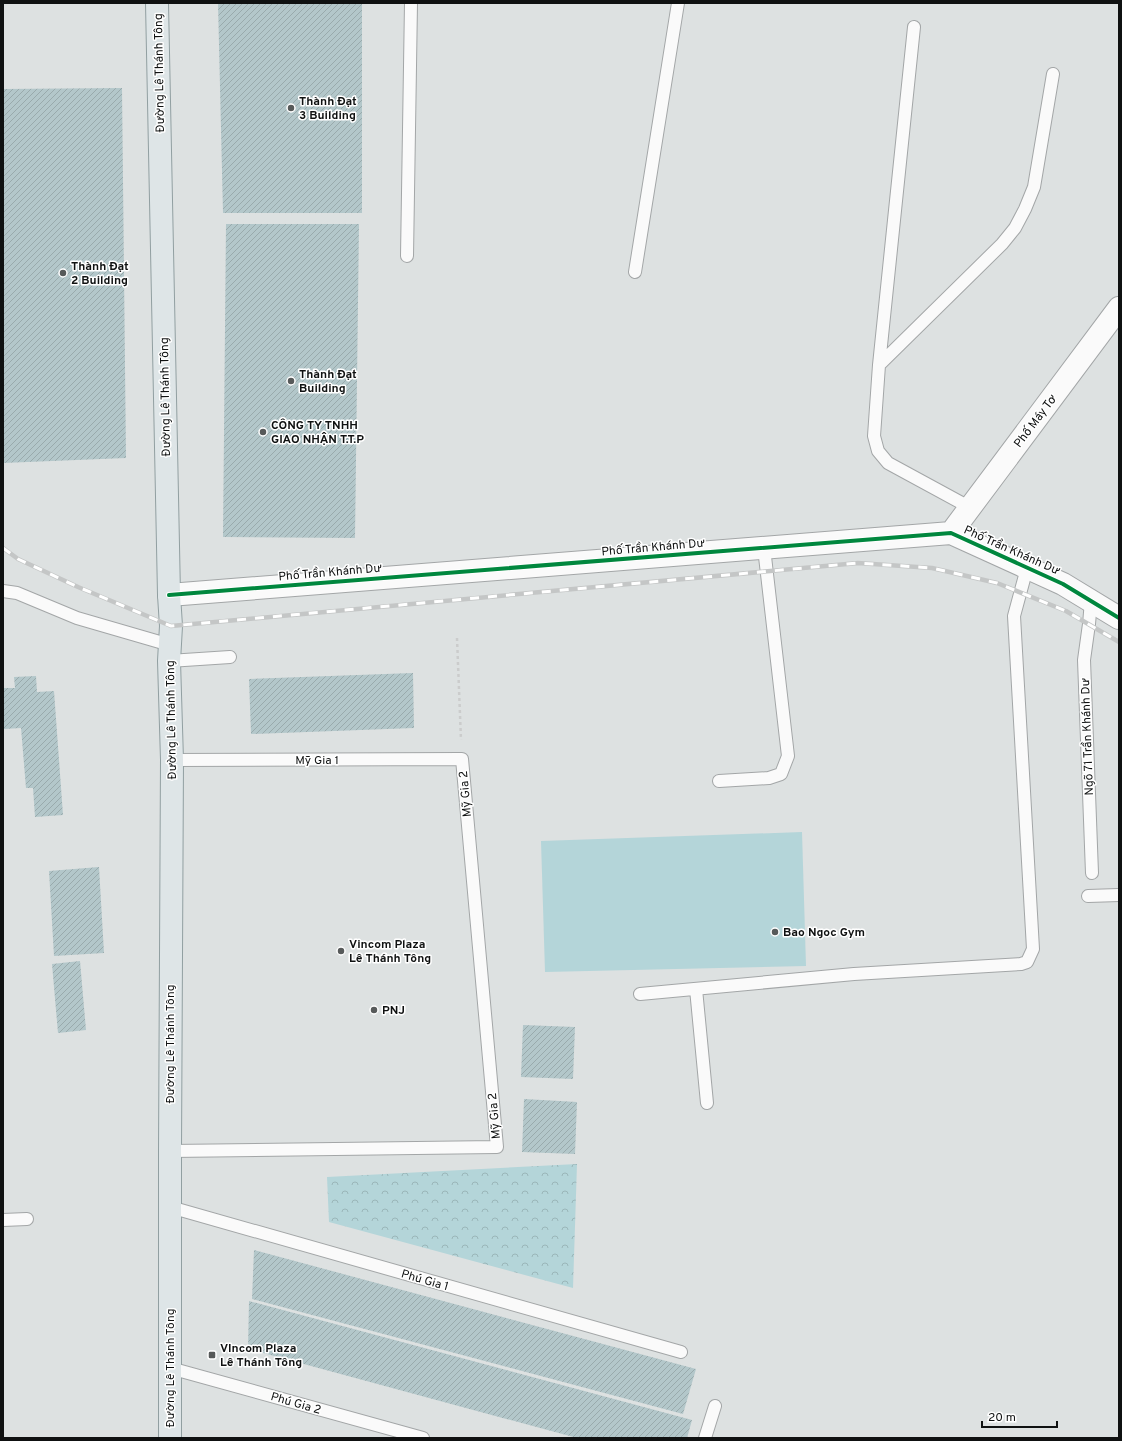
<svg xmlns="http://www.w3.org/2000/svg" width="1122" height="1441" viewBox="0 0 1122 1441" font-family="Overpass,sans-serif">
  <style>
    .park { fill: url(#park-crowns) }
    .pitch { fill: #b4d5d9 }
    .building { fill: url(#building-hatch) }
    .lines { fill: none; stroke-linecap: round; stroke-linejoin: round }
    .service-casing { stroke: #a3a6a7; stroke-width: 14 }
    .tertiary-casing { stroke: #a3a6a7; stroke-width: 24 }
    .primary-casing { stroke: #919fa1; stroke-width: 24 }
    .path { stroke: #cbcccc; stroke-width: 2.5; stroke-dasharray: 3 3; stroke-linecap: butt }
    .service { stroke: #fafafa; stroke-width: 12 }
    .tertiary { stroke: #fafafa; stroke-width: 22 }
    .primary { stroke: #dee5e7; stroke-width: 22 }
    .rail-casing { stroke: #c4c6c6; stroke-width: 4.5 }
    .rail { stroke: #fff; stroke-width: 3; stroke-dasharray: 9; stroke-linecap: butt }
    .cycleway-casing { stroke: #fff; stroke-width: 6 }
    .cycleway { stroke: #00873e; stroke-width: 4 }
    .poi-dot { fill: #575a5a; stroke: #fff; stroke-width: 1.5 }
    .labels { text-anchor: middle; stroke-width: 3; stroke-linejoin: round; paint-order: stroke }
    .street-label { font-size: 12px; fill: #0f1111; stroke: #fff }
    .poi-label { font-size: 12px; font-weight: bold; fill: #0f1111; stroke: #fff; text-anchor: start }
  </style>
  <defs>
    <pattern id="park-crowns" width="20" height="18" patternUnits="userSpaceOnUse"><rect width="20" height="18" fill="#b4d5d9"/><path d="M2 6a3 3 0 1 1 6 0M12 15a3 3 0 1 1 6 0" fill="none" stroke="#9ab6b9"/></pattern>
    <pattern id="building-hatch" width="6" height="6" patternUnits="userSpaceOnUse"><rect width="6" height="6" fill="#b3c7ca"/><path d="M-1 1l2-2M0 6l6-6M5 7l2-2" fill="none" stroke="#99aaac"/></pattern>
  </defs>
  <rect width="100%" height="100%" fill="#dde1e1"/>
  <!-- park -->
  <path class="park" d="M 577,1164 L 573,1288 L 329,1222 L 327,1177 Z"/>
  <!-- pitch -->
  <path class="pitch" d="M 802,832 L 806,966 L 545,972 L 541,841 Z"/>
  <!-- building -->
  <path class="building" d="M 218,3 L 362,3 L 362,213 L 223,213 Z
    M 122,88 L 126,458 L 3,463 L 3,89 Z
    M 226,224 L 359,224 L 355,538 L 223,537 Z
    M 413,673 L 414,728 L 251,734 L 249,679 Z
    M 36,676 L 37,692 L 54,691 L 63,815 L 35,817 L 33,788 L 26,788 L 21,728 L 4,729 L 3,688 L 15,688 L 14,677 Z
    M 99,867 L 104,953 L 54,956 L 49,871 Z
    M 80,961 L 86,1030 L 58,1033 L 52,964 Z
    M 523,1025 L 575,1027 L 573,1079 L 521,1077 Z
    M 524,1099 L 577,1102 L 575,1154 L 522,1152 Z
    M 254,1250 L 696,1369 L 683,1414 L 252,1299 Z
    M 249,1301 L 692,1420 L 687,1438 L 577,1438 L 248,1349 Z"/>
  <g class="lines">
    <!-- service casing -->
    <g class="service-casing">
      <path id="service" d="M 914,27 L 879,365 L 874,436 L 878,451 L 888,463 L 969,507
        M 407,256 L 411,3
        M 635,272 L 678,3
        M 879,365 L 1002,244 L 1015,228 L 1025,209 L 1034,187 L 1053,74
        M 3,591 L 17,593 L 77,618 L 170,645
        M 1091,601 L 1089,624 L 1084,660 L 1092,873
        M 169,661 L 230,657
        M 719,781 L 769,778 L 781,774 L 788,756 L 764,548
        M 1088,896 L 1119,895
        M 696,989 L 707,1103
        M 640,994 L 854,974 L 1021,964 L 1027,962 L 1033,949 L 1014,616 L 1027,568
        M 170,1151 L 497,1147 L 462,759 L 172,760
        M 170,1207 L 681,1352
        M 3,1220 L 27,1219
        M 170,1368 L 423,1438
        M 705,1438 L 715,1406"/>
    </g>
    <!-- tertiary casing -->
    <g class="tertiary-casing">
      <path id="tertiary" d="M 951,533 L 1119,308
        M 169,595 L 951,533 L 1063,584 L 1119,618"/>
    </g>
    <!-- primary casing -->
    <g class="primary-casing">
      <path id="primary" d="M 157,3 L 169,595 L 171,626 L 169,661 L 172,760 L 170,1151 L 170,1438"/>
    </g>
    <!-- path -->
    <path class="path" d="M 457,638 L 461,740"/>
    <!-- service -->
    <use href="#service" class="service"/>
    <!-- tertiary -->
    <use href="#tertiary" class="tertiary"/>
    <!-- primary -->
    <use href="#primary" class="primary"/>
    <!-- rail casing -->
    <g class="rail-casing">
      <path id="rail" d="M 3,548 L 18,559 L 78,587 L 171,626 L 858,563 L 932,568 L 997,583 L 1066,611 L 1119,642"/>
    </g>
    <!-- rail -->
    <use href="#rail" class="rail"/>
    <!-- cycleway casing -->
    <g class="cycleway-casing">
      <path id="cycleway" d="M 169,595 L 951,533 L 1063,584 L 1119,618"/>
    </g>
    <!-- cycleway -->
    <use href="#cycleway" class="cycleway"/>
  </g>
  <!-- markers -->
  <g class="poi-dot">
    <circle cx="291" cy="108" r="4"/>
    <circle cx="63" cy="273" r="4"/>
    <circle cx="291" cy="381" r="4"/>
    <circle cx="263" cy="432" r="4"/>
    <circle cx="775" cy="932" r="4"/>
    <circle cx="341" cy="951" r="4"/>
    <circle cx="374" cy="1010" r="4"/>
    <rect x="208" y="1351" width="8" height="8" rx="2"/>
  </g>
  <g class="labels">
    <!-- street labels -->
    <g class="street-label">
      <text transform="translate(159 73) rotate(-91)" y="4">Đường Lê Thánh Tông</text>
      <text transform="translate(165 397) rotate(-91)" y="4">Đường Lê Thánh Tông</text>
      <text transform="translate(1035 421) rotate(-53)" y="4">Phố Máy Tơ</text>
      <text transform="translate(653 547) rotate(-5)" y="4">Phố Trần Khánh Dư</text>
      <text transform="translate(1012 550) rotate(24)" y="4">Phố Trần Khánh Dư</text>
      <text transform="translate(330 572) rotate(-5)" y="4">Phố Trần Khánh Dư</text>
      <text transform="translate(171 720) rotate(-91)" y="4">Đường Lê Thánh Tông</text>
      <text transform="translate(1087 737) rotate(-92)" y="4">Ngõ 71 Trần Khánh Dư</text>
      <text x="317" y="764">Mỹ Gia 1</text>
      <text transform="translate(465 794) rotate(-95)" y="4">Mỹ Gia 2</text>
      <text transform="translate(170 1044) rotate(-90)" y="4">Đường Lê Thánh Tông</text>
      <text transform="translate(494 1116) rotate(-95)" y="4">Mỹ Gia 2</text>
      <text transform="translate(425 1280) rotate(16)" y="4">Phú Gia 1</text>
      <text transform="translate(170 1368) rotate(-90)" y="4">Đường Lê Thánh Tông</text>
      <text transform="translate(296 1403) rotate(16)" y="4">Phú Gia 2</text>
    </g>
    <!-- poi labels -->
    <g class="poi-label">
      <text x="299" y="105">Thành Đạt<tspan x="299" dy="14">3 Building</tspan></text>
      <text x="71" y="270">Thành Đạt<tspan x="71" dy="14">2 Building</tspan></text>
      <text x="299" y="378">Thành Đạt<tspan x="299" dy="14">Building</tspan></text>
      <text x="271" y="429">CÔNG TY TNHH<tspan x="271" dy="14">GIAO NHẬN T.T.P</tspan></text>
      <text x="783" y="936">Bao Ngoc Gym</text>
      <text x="349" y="948">Vincom Plaza<tspan x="349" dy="14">Lê Thánh Tông</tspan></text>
      <text x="382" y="1014">PNJ</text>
      <text x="220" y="1352">VIncom Plaza<tspan x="220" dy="14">Lê Thánh Tông</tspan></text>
    </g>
  </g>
  <!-- border -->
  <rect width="1122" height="1441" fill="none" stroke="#0f1111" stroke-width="8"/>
  <!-- scale -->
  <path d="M982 1421v6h75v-6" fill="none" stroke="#0f1111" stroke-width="2"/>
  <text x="988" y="1421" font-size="12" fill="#0f1111" stroke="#ffffff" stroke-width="3" paint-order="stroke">20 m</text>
</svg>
